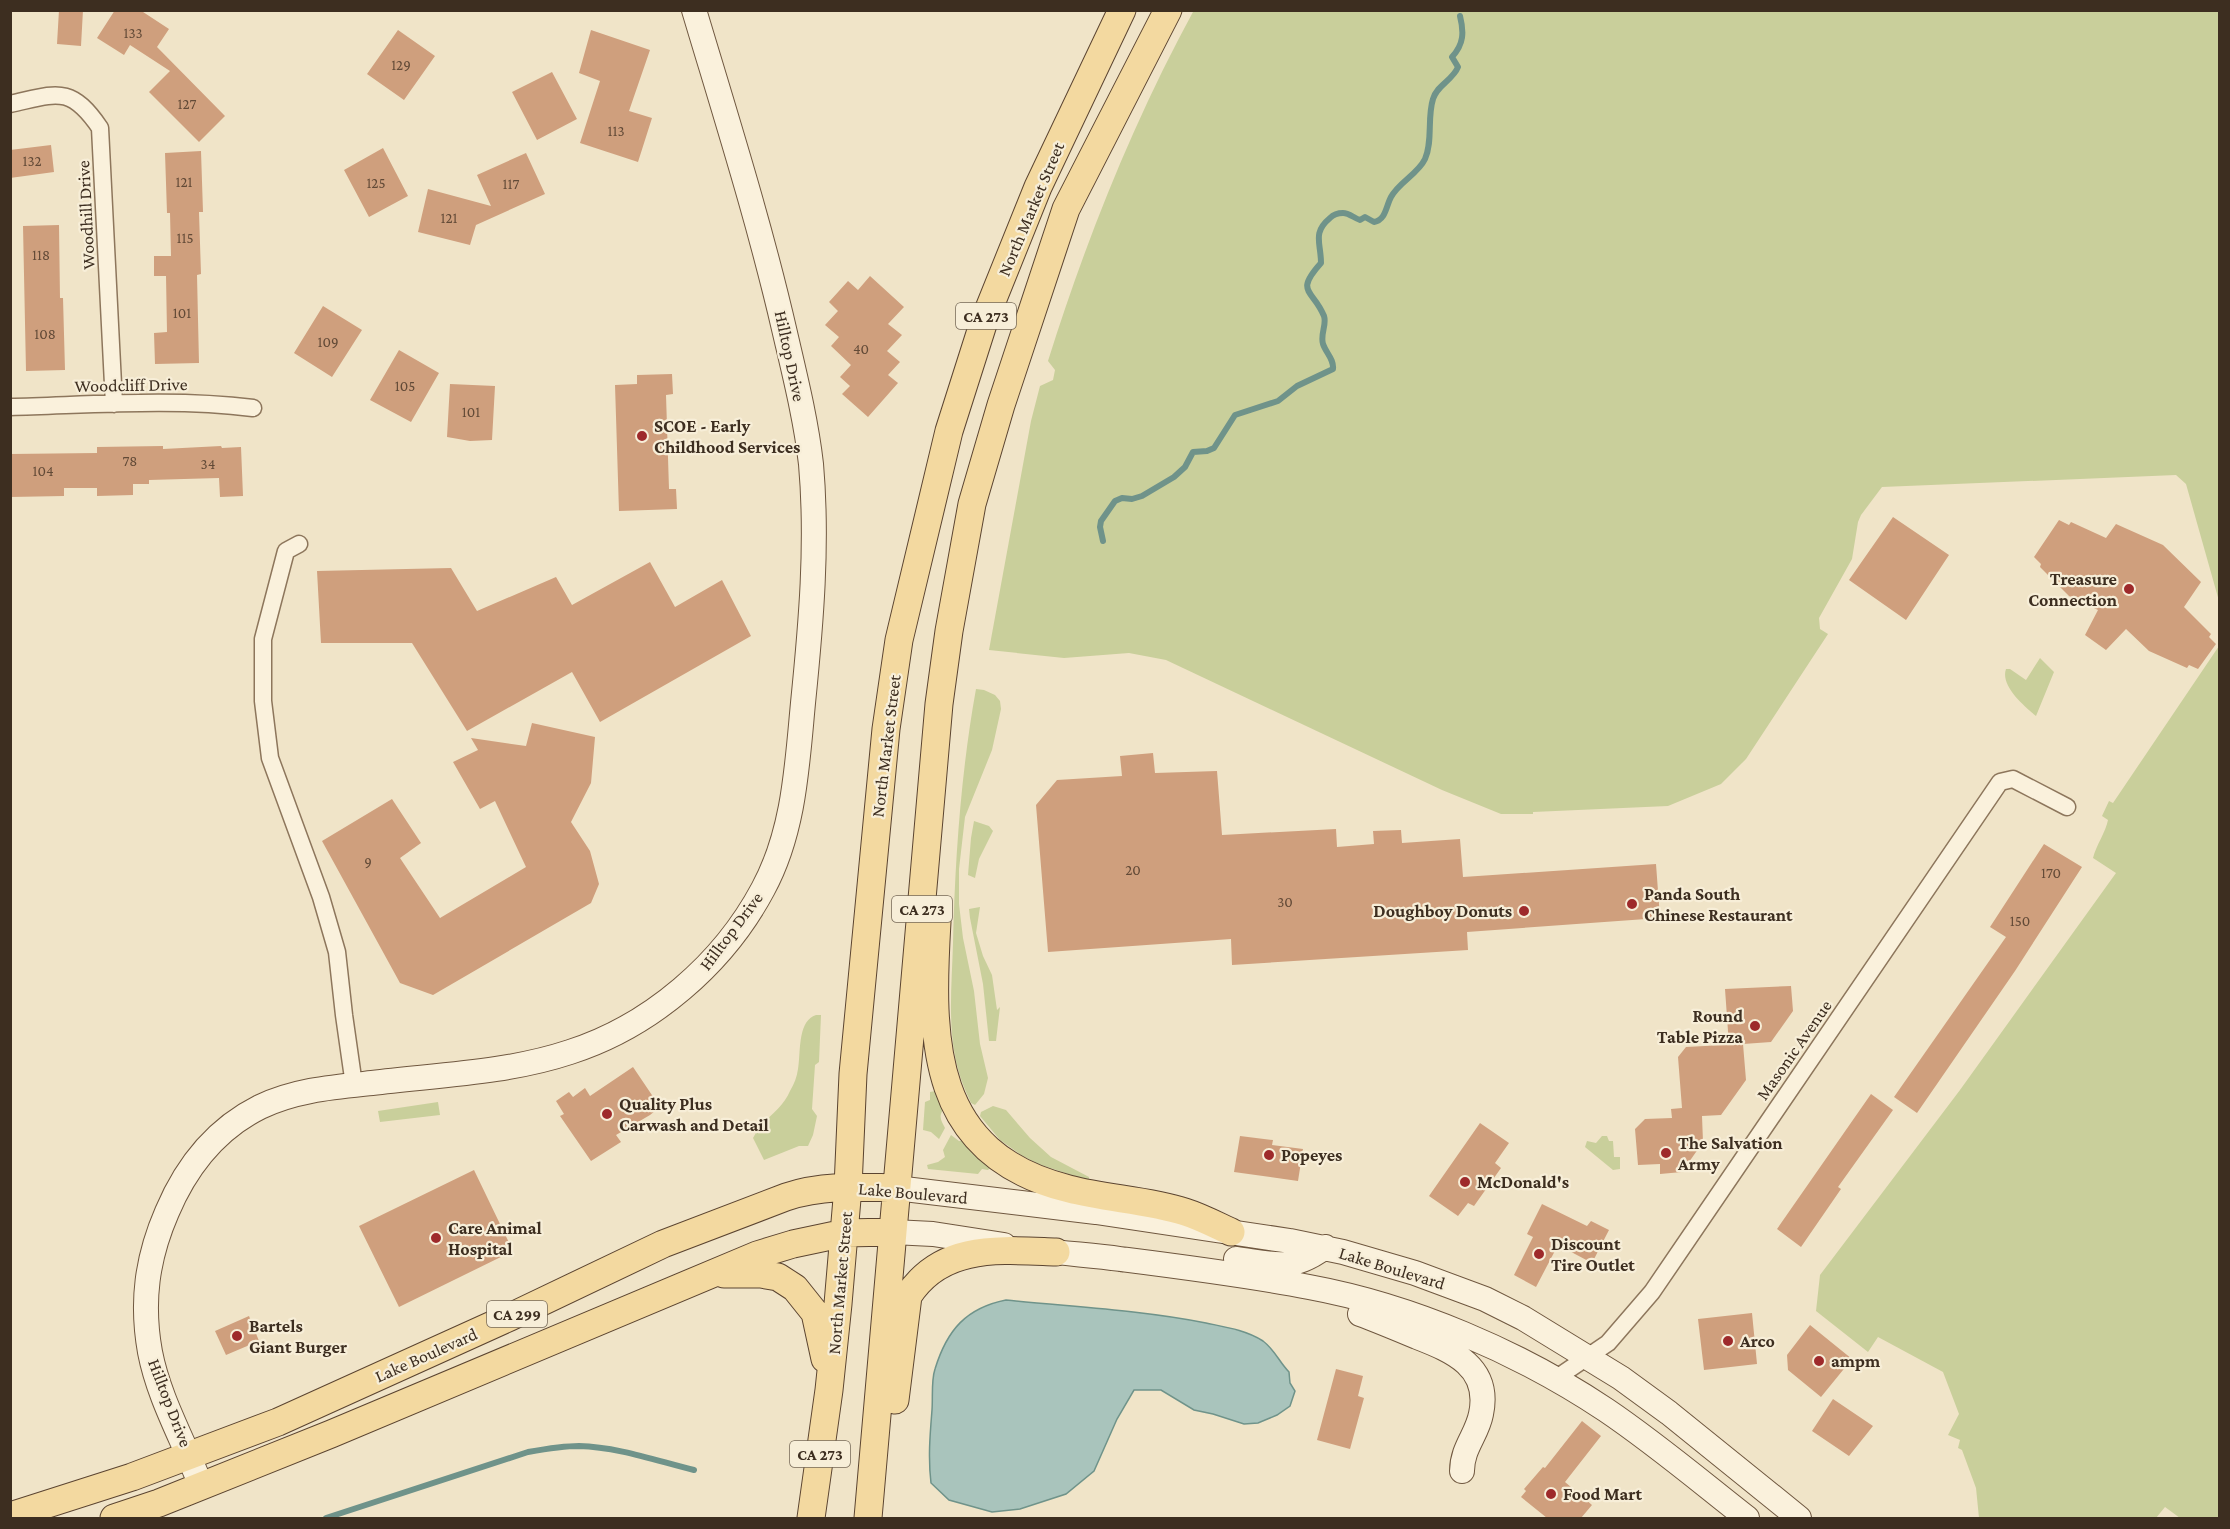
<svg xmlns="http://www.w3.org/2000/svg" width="2230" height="1529" viewBox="0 0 2230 1529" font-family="'Crimson Pro',serif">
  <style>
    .green { fill: #c9cf9b }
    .water { fill: #a9c4bc; stroke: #6f938a; stroke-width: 1.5 }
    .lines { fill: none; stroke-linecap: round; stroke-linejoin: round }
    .stream { stroke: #6f938a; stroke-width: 6 }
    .building { fill: #cf9f7d }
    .street-casing { stroke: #8d765c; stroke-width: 19 }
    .secondary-casing { stroke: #6f573f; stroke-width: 26 }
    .primary-casing { stroke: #5b4430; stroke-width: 29 }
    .street { stroke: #faf1dc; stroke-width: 16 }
    .secondary { stroke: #faf1dc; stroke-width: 24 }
    .primary { stroke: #f3d9a0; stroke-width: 27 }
    .poi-dot { fill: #9e2a2b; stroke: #f7eed8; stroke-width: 2 }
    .labels { text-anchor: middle; stroke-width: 4.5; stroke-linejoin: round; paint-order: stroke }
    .number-label { font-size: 15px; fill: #624a37 }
    .shield { fill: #f7eed8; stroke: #756857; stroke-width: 1.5 }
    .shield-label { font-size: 16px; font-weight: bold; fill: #3d2e20 }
    .street-label { font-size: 18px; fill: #3d2e20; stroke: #f7eed8 }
    .poi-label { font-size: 18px; font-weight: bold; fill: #3d2e20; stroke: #f7eed8; text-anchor: start }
  </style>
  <rect width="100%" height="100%" fill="#f0e4c8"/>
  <!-- green -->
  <path class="green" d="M 1194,10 L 2219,11 L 2219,601 L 2186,484 L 2176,475 L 1882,487 L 1861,515 L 1858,522 L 1852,559 L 1819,618 L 1820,629 L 1828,634 L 1746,759 L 1721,784 L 1668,806 L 1533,812 L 1533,814 L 1501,814 L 1442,790 L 1166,660 L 1129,653 L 1064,658 L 989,650 L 1031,421 L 1040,386 L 1053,380 L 1055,370 L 1048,361 C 1086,240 1133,122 1194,10 Z
    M 2219,646 L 2219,1518 L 2180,1518 L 2165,1507 L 2156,1518 L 1979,1518 L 1976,1488 L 1962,1450 L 1958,1448 L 1960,1440 L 1948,1435 L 1959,1414 L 1943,1372 L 1878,1337 L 1868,1352 L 1816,1311 L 1820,1275 L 1960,1090 L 2116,873 L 2093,858 C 2096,846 2106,831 2108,820 L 2102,816 L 2109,801 L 2113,803 Z
    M 2040,658 L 2054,672 L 2036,716 C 2024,706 2000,686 2006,669 L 2010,669 L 2026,680 Z
    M 976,689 L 984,690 L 995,695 L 1000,701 L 1001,709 L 992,750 L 965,817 L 959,869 L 959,904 L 963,938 L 974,991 L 980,1044 L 988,1078 L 984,1094 L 975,1105 L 971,1103 C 964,1088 958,1073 955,1056 C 948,1020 952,980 953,943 C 955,858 961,772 976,689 Z
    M 974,821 L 989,826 L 993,831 L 979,859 L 975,878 L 968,875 L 971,838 Z
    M 980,907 L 976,933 L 983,956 L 992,975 L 997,1010 L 1000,1007 L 996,1041 L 989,1041 L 983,984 L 970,918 L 969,909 Z
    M 816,1015 L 821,1015 L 819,1062 L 815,1065 L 812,1109 L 817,1116 L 813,1135 L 808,1146 L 799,1146 L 764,1160 L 753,1138 L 757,1131 L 756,1129 C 769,1117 783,1107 790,1091 C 794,1084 797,1077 798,1069 C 801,1053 797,1021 816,1015 Z
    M 935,1091 L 943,1110 C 938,1117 942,1122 945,1128 L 939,1139 L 931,1132 L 923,1130 L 925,1102 L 930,1100 L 930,1092 Z
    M 438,1102 L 440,1115 L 380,1122 L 378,1111 Z
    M 993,1106 L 1006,1110 L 1030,1138 L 1051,1157 L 1089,1177 L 1089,1181 L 1038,1164 L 1021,1155 L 1000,1140 L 980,1116 L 981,1112 Z
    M 951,1135 L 959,1141 L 963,1141 L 990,1168 L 988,1170 L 982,1169 L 978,1174 L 928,1169 L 927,1165 L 938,1162 L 945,1157 L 943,1150 Z
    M 1602,1136 L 1607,1136 L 1609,1141 L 1613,1141 L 1614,1157 L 1620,1157 L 1620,1169 L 1613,1170 L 1585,1147 L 1587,1141 L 1596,1143 Z"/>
  <!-- water -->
  <path class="water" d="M 1006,1300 C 1073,1307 1141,1310 1206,1323 C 1225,1327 1246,1330 1263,1341 C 1274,1349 1280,1363 1289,1372 L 1290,1383 L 1295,1391 L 1290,1406 L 1277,1415 L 1258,1423 L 1244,1424 L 1213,1414 L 1194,1410 L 1161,1390 L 1134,1390 L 1117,1419 L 1094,1471 L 1066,1494 L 1020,1509 L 992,1512 L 949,1500 L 931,1483 C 928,1458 930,1435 932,1410 C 933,1397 931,1381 935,1369 C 947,1330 966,1308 1006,1300 Z"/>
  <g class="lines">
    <!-- stream -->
    <path class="stream" d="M 1103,541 L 1100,527 L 1101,521 L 1115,501 L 1122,498 L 1132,499 L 1142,496 L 1174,477 L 1185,467 L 1193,452 L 1207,451 L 1214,448 L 1235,415 L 1278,401 L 1297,386 L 1333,369 C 1334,359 1326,353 1323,344 C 1320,334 1327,325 1324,316 C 1313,289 1294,293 1321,263 C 1321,243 1312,233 1330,218 C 1333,215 1338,213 1343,213 C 1349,213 1354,218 1360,220 L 1365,217 L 1374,222 C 1386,220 1386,206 1391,197 C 1399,182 1418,174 1425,159 C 1433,141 1427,118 1433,99 C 1437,85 1453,80 1458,67 L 1452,57 C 1464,44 1464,32 1460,16
      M 326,1518 L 528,1452 C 545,1449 562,1446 579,1446 C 618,1447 657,1461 694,1470"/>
  </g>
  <!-- building -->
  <path class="building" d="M 59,10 L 83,10 L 81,46 L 57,44 Z
    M 115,10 L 140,10 L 169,29 L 157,47 L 225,116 L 199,142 L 149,92 L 170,71 L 130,45 L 124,55 L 97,38 Z
    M 398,30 L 435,56 L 404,100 L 367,74 Z
    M 591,30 L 650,50 L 629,111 L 652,118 L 638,162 L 580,143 L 600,81 L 579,73 Z
    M 552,72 L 577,119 L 537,140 L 512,92 Z
    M 51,145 L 54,172 L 10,178 L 10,150 Z
    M 383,148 L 408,196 L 369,217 L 344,170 Z
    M 201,151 L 203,212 L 199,212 L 201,274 L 197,275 L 199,363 L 155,364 L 154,333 L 167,332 L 166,276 L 154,276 L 154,256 L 171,256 L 170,213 L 167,213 L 165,153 Z
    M 526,153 L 545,194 L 476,225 L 470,245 L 418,232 L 428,189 L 491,206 L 477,175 Z
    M 59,225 L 60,298 L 63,298 L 65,370 L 26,371 L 23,226 Z
    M 870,276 L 904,307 L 888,324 L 902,335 L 887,351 L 900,362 L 888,375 L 898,383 L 868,417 L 842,394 L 850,386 L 840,377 L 851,365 L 831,346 L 839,337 L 825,325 L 838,311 L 829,302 L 848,281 L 858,290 Z
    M 323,306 L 362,330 L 332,377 L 294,353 Z
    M 399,350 L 439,373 L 411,422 L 370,400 Z
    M 672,374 L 673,394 L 666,395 L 669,489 L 676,489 L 677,509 L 619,511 L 615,385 L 637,384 L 637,375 Z
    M 450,384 L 495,386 L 492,440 L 470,441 L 447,437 Z
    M 163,446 L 163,449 L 221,446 L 222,448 L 241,447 L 243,496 L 220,497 L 219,478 L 149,480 L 149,484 L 133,484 L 133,495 L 97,496 L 97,488 L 64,488 L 64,496 L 10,497 L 10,454 L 97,453 L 97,447 Z
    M 1893,517 L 1949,555 L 1906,620 L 1849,580 Z
    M 2059,520 L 2069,525 L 2071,522 L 2106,538 L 2116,524 L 2163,545 L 2201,582 L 2184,607 L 2211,634 L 2209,637 L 2216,644 L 2198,669 L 2189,665 L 2187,668 L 2149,651 L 2126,629 L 2106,650 L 2085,635 L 2098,610 L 2069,596 L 2040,567 L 2041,564 L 2034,557 Z
    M 650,562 L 675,607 L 722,580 L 751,636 L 600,722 L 572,672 L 467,731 L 412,643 L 321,643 L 317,571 L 451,568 L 477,611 L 556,577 L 572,605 Z
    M 532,723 L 595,737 L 591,783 L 571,822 L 590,851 L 599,884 L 591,903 L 433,995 L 400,983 L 322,841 L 392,799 L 421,843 L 400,858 L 440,918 L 526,867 L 495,801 L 480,809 L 453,762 L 478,750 L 471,738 L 526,746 Z
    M 1153,753 L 1155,773 L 1217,771 L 1222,835 L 1336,829 L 1337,847 L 1374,844 L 1373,831 L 1401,830 L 1402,843 L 1460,839 L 1463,877 L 1656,864 L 1660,918 L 1467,932 L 1468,950 L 1232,965 L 1231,939 L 1048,952 L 1036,805 L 1057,780 L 1122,776 L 1120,756 Z
    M 2044,844 L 2082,867 L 2015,971 L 1917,1113 L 1894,1097 L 2006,937 L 1990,927 Z
    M 1791,986 L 1793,1011 L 1771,1042 L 1729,1045 L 1725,989 Z
    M 1743,1044 L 1746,1080 L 1721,1115 L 1702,1116 L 1703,1142 L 1682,1172 L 1660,1174 L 1660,1164 L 1638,1165 L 1635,1129 L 1645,1119 L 1672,1118 L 1671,1109 L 1682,1108 L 1678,1057 L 1686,1047 Z
    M 633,1067 L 660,1107 L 650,1115 L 616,1135 L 621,1142 L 591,1161 L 560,1116 L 564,1114 L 556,1101 L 569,1092 L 573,1097 L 585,1088 L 590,1096 Z
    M 1871,1094 L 1893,1110 L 1838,1187 L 1841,1189 L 1801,1247 L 1777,1229 Z
    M 1480,1123 L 1509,1143 L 1495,1163 L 1501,1168 L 1474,1206 L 1468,1203 L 1458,1216 L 1429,1196 Z
    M 1240,1136 L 1273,1140 L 1272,1145 L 1303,1149 L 1298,1181 L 1234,1172 Z
    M 474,1170 L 513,1251 L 399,1307 L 359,1226 Z
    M 1542,1204 L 1587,1226 L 1591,1221 L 1609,1230 L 1592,1263 L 1558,1245 L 1536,1287 L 1514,1275 L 1533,1237 L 1527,1234 Z
    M 1752,1313 L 1757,1364 L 1704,1370 L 1698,1319 Z
    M 249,1316 L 259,1341 L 226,1355 L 215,1331 Z
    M 1810,1325 L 1852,1359 L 1821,1397 L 1788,1370 L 1787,1355 Z
    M 1336,1369 L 1363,1376 L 1358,1396 L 1364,1398 L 1350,1449 L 1317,1440 Z
    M 1833,1399 L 1873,1426 L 1849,1456 L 1812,1431 Z
    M 1582,1421 L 1601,1436 L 1565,1482 L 1592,1505 L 1581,1518 L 1547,1518 L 1521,1497 L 1526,1491 L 1524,1489 L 1543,1467 L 1545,1468 Z"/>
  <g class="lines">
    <!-- street casing -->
    <g class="street-casing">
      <path id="street" d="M 10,104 C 56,94 70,84 100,128 L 114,404
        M 10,407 C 91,405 173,398 253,408
        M 299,544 L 286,551 L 263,639 L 263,701 L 270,758 L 321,897 L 337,952 L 344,1015 L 354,1085
        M 1555,1379 L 1608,1343 L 1652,1292 L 2000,782 L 2013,779 L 2067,807"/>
    </g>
    <!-- secondary casing -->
    <g class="secondary-casing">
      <path id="secondary" d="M 896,1188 L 1096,1212 L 1290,1241 L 1343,1252 L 1415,1273 L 1485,1299 L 1523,1318 L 1621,1378 L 1669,1413 L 1799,1518
        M 893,1232 L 933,1234 L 1004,1245
        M 1039,1250 C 1066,1254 1093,1255 1120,1259 C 1183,1267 1247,1275 1309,1287 C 1412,1306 1519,1352 1606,1410 C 1655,1443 1701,1482 1747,1518
        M 1236,1259 C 1273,1264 1292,1272 1325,1247
        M 1360,1314 C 1379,1321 1398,1329 1417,1337 C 1453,1351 1491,1367 1481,1414 C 1477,1435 1462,1448 1462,1471
        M 201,1486 C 184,1441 159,1399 150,1352 C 141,1302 147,1258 167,1212 C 186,1167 216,1129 260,1107 C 295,1090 334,1087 372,1083 C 437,1075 507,1073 570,1052 C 651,1026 723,964 763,889 C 794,832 797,767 803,703 C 811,624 818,544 811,464 C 806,420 795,376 785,333 C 760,224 726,117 694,10"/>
    </g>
    <!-- primary casing -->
    <g class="primary-casing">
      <path id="primary" d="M 937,922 C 930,1041 929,1154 1069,1189 C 1107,1199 1148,1200 1185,1212 C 1201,1217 1216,1225 1231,1232
        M 724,1274 L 761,1274 L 778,1277 L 795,1288 L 815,1313 L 825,1359
        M 895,1400 L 908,1296 C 942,1243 1001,1250 1056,1252
        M 10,1516 L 132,1477 L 278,1422 L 510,1317 L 663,1244 L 786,1197 C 822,1185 859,1187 896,1188
        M 114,1518 L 159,1503 L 331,1434 L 757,1255 L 793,1244 L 845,1233 L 893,1232
        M 811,1518 L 829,1390 L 838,1304 L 848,1187 L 853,1074 L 886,729 L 899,640 L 949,431 L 984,321 L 1038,187 L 1122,10
        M 868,1518 L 939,704 L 949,631 L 972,504 L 1001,405 L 1066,209 L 1168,10"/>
    </g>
    <!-- street -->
    <use href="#street" class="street"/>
    <!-- secondary -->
    <use href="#secondary" class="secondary"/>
    <!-- primary -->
    <use href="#primary" class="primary"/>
  </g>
  <!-- markers -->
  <g class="poi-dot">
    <circle cx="642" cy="436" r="6"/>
    <circle cx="2129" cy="589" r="6"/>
    <circle cx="1632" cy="904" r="6"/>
    <circle cx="1524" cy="911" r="6"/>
    <circle cx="1755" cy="1026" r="6"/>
    <circle cx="607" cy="1114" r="6"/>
    <circle cx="1666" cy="1153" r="6"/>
    <circle cx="1269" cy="1155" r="6"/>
    <circle cx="1465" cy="1182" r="6"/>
    <circle cx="436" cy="1238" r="6"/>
    <circle cx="1539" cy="1254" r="6"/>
    <circle cx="237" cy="1336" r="6"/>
    <circle cx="1728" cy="1341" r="6"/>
    <circle cx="1819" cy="1361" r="6"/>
    <circle cx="1551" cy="1494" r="6"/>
  </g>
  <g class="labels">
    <!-- number labels -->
    <g class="number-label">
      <text x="133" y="38">133</text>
      <text x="401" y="70">129</text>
      <text x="187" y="109">127</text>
      <text x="616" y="136">113</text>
      <text x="32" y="166">132</text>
      <text x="184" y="187">121</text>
      <text x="376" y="188">125</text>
      <text x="511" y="189">117</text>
      <text x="449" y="223">121</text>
      <text x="185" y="243">115</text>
      <text x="41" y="260">118</text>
      <text x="182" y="318">101</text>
      <text x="45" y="339">108</text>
      <text x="328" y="347">109</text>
      <text x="861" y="354">40</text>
      <text x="405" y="391">105</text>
      <text x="471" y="417">101</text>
      <text x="130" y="466">78</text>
      <text x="208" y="469">34</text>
      <text x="43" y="476">104</text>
      <text x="368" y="867">9</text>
      <text x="1133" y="875">20</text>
      <text x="2051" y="878">170</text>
      <text x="1285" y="907">30</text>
      <text x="2020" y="926">150</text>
    </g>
    <!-- shield labels -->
    <g class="shield">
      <rect x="956" y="303" width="60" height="26" rx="4.5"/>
      <rect x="892" y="896" width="60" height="26" rx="4.5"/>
      <rect x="487" y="1301" width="60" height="26" rx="4.5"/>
      <rect x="790" y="1441" width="60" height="26" rx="4.5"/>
    </g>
    <g class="shield-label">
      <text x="986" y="322">CA 273</text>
      <text x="922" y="915">CA 273</text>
      <text x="517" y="1320">CA 299</text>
      <text x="820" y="1460">CA 273</text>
    </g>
    <!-- street labels -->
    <g class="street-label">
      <text transform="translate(1031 209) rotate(-67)" y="6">North Market Street</text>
      <text transform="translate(86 215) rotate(-93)" y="6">Woodhill Drive</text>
      <text transform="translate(790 356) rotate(78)" y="6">Hilltop Drive</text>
      <text transform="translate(131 385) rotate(-1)" y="6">Woodcliff Drive</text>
      <text transform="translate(886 746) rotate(-83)" y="6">North Market Street</text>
      <text transform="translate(731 931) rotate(-53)" y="6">Hilltop Drive</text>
      <text transform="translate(1794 1050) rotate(-55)" y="6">Masonic Avenue</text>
      <text transform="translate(913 1193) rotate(5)" y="6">Lake Boulevard</text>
      <text transform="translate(1392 1268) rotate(17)" y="6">Lake Boulevard</text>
      <text transform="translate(840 1283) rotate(-85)" y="6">North Market Street</text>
      <text transform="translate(426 1355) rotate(-24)" y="6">Lake Boulevard</text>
      <text transform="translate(170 1403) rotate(69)" y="6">Hilltop Drive</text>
    </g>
    <!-- poi labels -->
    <g class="poi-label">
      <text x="654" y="432">SCOE - Early<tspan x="654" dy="21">Childhood Services</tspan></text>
      <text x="2117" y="585" text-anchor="end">Treasure<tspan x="2117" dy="21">Connection</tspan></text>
      <text x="1644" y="900">Panda South<tspan x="1644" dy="21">Chinese Restaurant</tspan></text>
      <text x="1512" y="917" text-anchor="end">Doughboy Donuts</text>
      <text x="1743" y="1022" text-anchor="end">Round<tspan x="1743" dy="21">Table Pizza</tspan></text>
      <text x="619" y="1110">Quality Plus<tspan x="619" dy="21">Carwash and Detail</tspan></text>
      <text x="1678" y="1149">The Salvation<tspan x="1678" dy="21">Army</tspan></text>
      <text x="1281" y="1161">Popeyes</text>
      <text x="1477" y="1188">McDonald's</text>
      <text x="448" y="1234">Care Animal<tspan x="448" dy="21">Hospital</tspan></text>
      <text x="1551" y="1250">Discount<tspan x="1551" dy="21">Tire Outlet</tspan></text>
      <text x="249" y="1332">Bartels<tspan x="249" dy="21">Giant Burger</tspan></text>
      <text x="1740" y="1347">Arco</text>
      <text x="1831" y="1367">ampm</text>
      <text x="1563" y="1500">Food Mart</text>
    </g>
  </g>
  <!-- border -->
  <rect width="2230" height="1529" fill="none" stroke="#3d2e20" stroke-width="24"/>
</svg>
